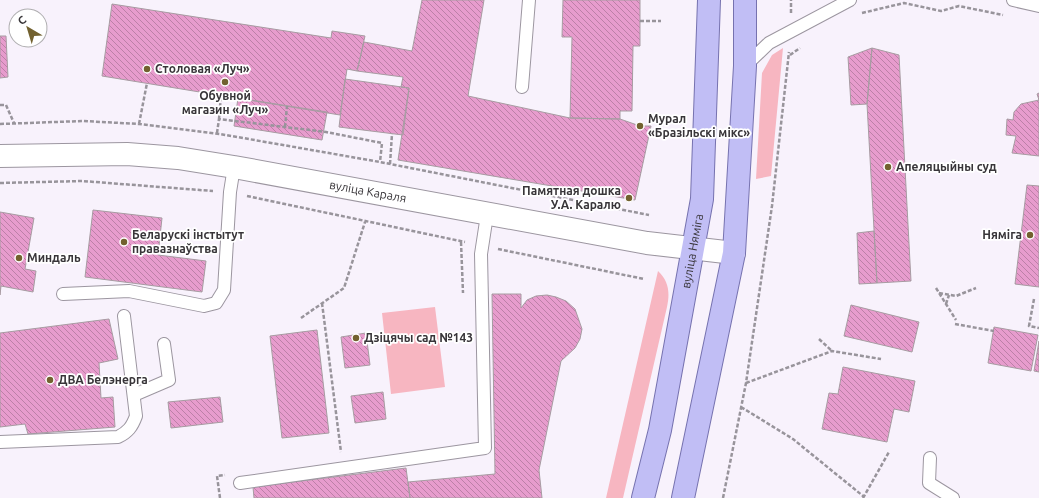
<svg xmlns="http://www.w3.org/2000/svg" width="1039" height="498" viewBox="0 0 1039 498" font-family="Ubuntu,sans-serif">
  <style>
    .green { fill: #f7b6c1 }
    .building { fill: url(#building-back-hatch); stroke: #a79ca2 }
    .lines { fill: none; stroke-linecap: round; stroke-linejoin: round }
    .lane-casing { stroke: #9c96a0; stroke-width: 14 }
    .secondary-casing { stroke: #9c96a0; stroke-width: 24 }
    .primary-casing { stroke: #7672af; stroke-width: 24 }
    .path { stroke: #98949b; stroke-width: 2.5; stroke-dasharray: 4 2; stroke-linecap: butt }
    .lane { stroke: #fff; stroke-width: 12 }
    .secondary { stroke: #fff; stroke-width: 22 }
    .primary { stroke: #c1bef5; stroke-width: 22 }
    .poi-dot { fill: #72612f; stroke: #fff; stroke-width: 1.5 }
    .labels { text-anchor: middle; stroke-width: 3.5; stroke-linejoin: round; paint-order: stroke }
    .poi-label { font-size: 12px; font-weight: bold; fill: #383539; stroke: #fff; text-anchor: start }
    .street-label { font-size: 12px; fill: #383539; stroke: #fff }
  </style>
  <defs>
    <pattern id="building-back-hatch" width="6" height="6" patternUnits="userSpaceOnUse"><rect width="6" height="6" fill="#e79ccd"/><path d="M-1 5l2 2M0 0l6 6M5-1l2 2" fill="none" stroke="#bc80a7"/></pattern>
  </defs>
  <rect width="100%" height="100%" fill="#f8f2fc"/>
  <!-- green -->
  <path class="green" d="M 783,48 L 771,176 L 756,179 L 762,73 L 772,55 Z
    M 658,271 C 669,281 670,293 667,307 L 623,498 L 606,498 Z
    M 435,307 L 445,387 L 391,394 L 382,313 Z"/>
  <!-- building -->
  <path class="building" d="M 422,0 L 484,0 L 468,96 L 570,118 L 620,119 L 640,126 L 651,126 L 635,200 L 398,160 L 409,88 L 401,87 L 403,77 L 357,71 L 364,42 L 412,51 Z
    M 563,0 L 640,0 L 640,46 L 633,46 L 632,111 L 620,111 L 620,119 L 570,118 L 572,37 L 562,37 Z
    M 112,4 L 331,38 L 332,31 L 365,36 L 357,71 L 347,69 L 340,115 L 102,76 Z
    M 0,36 L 6,36 L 8,77 L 0,78 Z
    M 872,48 L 899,55 L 911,281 L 877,283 L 867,104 Z
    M 872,48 L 867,104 L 851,105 L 848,57 Z
    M 345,79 L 409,88 L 403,135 L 339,127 Z
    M 1039,93 L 1039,156 L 1012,153 L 1016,136 L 1006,135 L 1007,119 L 1013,120 L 1014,112 L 1021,104 L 1039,100 L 1037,94 Z
    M 238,98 L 327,112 L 322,140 L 234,126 Z
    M 1027,185 L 1039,186 L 1039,287 L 1015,284 Z
    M 93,210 L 162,218 L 158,255 L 206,261 L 202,292 L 85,277 Z
    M 0,212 L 34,218 L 25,269 L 36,271 L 33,292 L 1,286 L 0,295 Z
    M 874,231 L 877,283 L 859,284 L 857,233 Z
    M 492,294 L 521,294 L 521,308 L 527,300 L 536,296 L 547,295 L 556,297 L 566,301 L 575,309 L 582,329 L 580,339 L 575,348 L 561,361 L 539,470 L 542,498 L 410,498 L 408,482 L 495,474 Z
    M 851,305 L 919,322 L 912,352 L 844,336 Z
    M 109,319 L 118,359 L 99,363 L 101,398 L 113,397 L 115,427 L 28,434 L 25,424 L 0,427 L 0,333 Z
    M 994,327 L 1038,335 L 1031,371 L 988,363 Z
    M 317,330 L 329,433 L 282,438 L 270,336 Z
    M 366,333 L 370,365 L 345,368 L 341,337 Z
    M 1039,341 L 1039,372 L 1034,371 Z
    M 843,367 L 915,381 L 909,412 L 894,409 L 887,442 L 822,429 L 829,393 L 838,394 Z
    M 383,392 L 386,419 L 355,423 L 351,396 Z
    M 220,397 L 223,422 L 171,428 L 168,402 Z
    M 406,468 L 410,498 L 254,498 L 253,487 Z"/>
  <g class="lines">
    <!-- lane casing -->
    <g class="lane-casing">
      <path id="lane" d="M 1013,0 L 1039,6
        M 745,66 L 769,43 L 850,0
        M 522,87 L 529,0
        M 63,294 L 129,291 L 204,306 L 216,303 L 224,290 L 230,192 L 234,167
        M 134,395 L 169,380 L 164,344
        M 0,442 L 118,437 C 128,432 132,427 136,416 L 124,316
        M 930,458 L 929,483 L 953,498
        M 240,483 L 485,448 L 481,254 L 487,215"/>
    </g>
    <!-- secondary casing -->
    <g class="secondary-casing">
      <g id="secondary">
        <path id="s1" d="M 0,156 L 127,154 L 178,158 L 234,167 L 647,243 L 734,253"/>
      </g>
    </g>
    <!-- primary casing -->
    <g class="primary-casing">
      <g id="primary">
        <path id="s2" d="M 643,498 L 660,430 L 702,199 L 709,0"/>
        <path d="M 683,498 L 734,253 L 745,66 L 745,0"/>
      </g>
    </g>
    <!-- path -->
    <path class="path" d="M 791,13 L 791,0
      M 862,13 L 904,3 L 941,11 L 959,6 L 1003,15
      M 640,21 L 661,21
      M 790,55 L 800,48
      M 0,105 L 6,105 L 14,123
      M 219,119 L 221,95
      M 0,124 L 83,121 L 139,124 L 220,134 L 380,162 L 649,215
      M 139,124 L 147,83
      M 285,127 L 287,106
      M 217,133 L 219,119 L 326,132 L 382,143 L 380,162
      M 390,164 L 392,134
      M 0,183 L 82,181 L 213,191
      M 247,196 L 465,242
      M 461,242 L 463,293
      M 498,249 L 644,279
      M 936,288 L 956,320
      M 939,293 L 956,296 L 976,288
      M 1034,299 L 1029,326 L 1039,328
      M 322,303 L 341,452
      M 946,304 L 949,295
      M 301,318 L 344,288 L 365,222
      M 955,324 L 994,331
      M 819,339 L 832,351
      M 746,383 L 832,351 L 881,359
      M 741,407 L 793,439 L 863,496
      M 220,498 L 217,476 L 225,475
      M 723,498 L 746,383 L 772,206 L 789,52
      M 863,498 L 889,452"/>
    <!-- lane -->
    <use href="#lane" class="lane"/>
    <!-- secondary -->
    <use href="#secondary" class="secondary"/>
    <!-- primary -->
    <use href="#primary" class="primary"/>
  </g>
  <!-- markers -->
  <g class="poi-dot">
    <circle cx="147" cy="69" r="4"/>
    <circle cx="225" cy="82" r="4"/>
    <circle cx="640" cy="126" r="4"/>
    <circle cx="888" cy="167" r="4"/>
    <circle cx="629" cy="198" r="4"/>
    <circle cx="1030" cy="235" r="4"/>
    <circle cx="124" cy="242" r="4"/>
    <circle cx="19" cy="258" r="4"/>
    <circle cx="356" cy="338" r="4"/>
    <circle cx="50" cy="380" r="4"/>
  </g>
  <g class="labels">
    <!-- poi labels -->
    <g class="poi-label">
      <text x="155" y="73">Столовая «Луч»</text>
      <text x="225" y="100" text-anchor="middle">Обувной<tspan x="225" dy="14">магазин «Луч»</tspan></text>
      <text x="648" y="123">Мурал<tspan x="648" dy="14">«Бразільскі мікс»</tspan></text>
      <text x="896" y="171">Апеляцыйны суд</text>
      <text x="621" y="195" text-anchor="end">Памятная дошка<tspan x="621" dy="14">У.А. Каралю</tspan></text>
      <text x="132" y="239">Беларускі інстытут<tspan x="132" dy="14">правазнаўства</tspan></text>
      <text x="1022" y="239" text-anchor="end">Няміга</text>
      <text x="27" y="262">Миндаль</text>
      <text x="364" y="342">Дзіцячы сад №143</text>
      <text x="58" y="384">ДВА Белэнерга</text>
    </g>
    <!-- street labels -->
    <g class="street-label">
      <text dy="4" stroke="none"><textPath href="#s1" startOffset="371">вуліца Караля</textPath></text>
      <text dy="4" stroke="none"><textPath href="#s2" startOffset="252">вуліца Няміга</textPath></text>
    </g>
  </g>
  <!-- north arrow -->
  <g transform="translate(28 28) rotate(322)"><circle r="19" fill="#ffffff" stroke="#afaeb0"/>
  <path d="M0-3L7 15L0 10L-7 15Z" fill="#72612f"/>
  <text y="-6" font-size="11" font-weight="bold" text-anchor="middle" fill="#383539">С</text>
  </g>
</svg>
